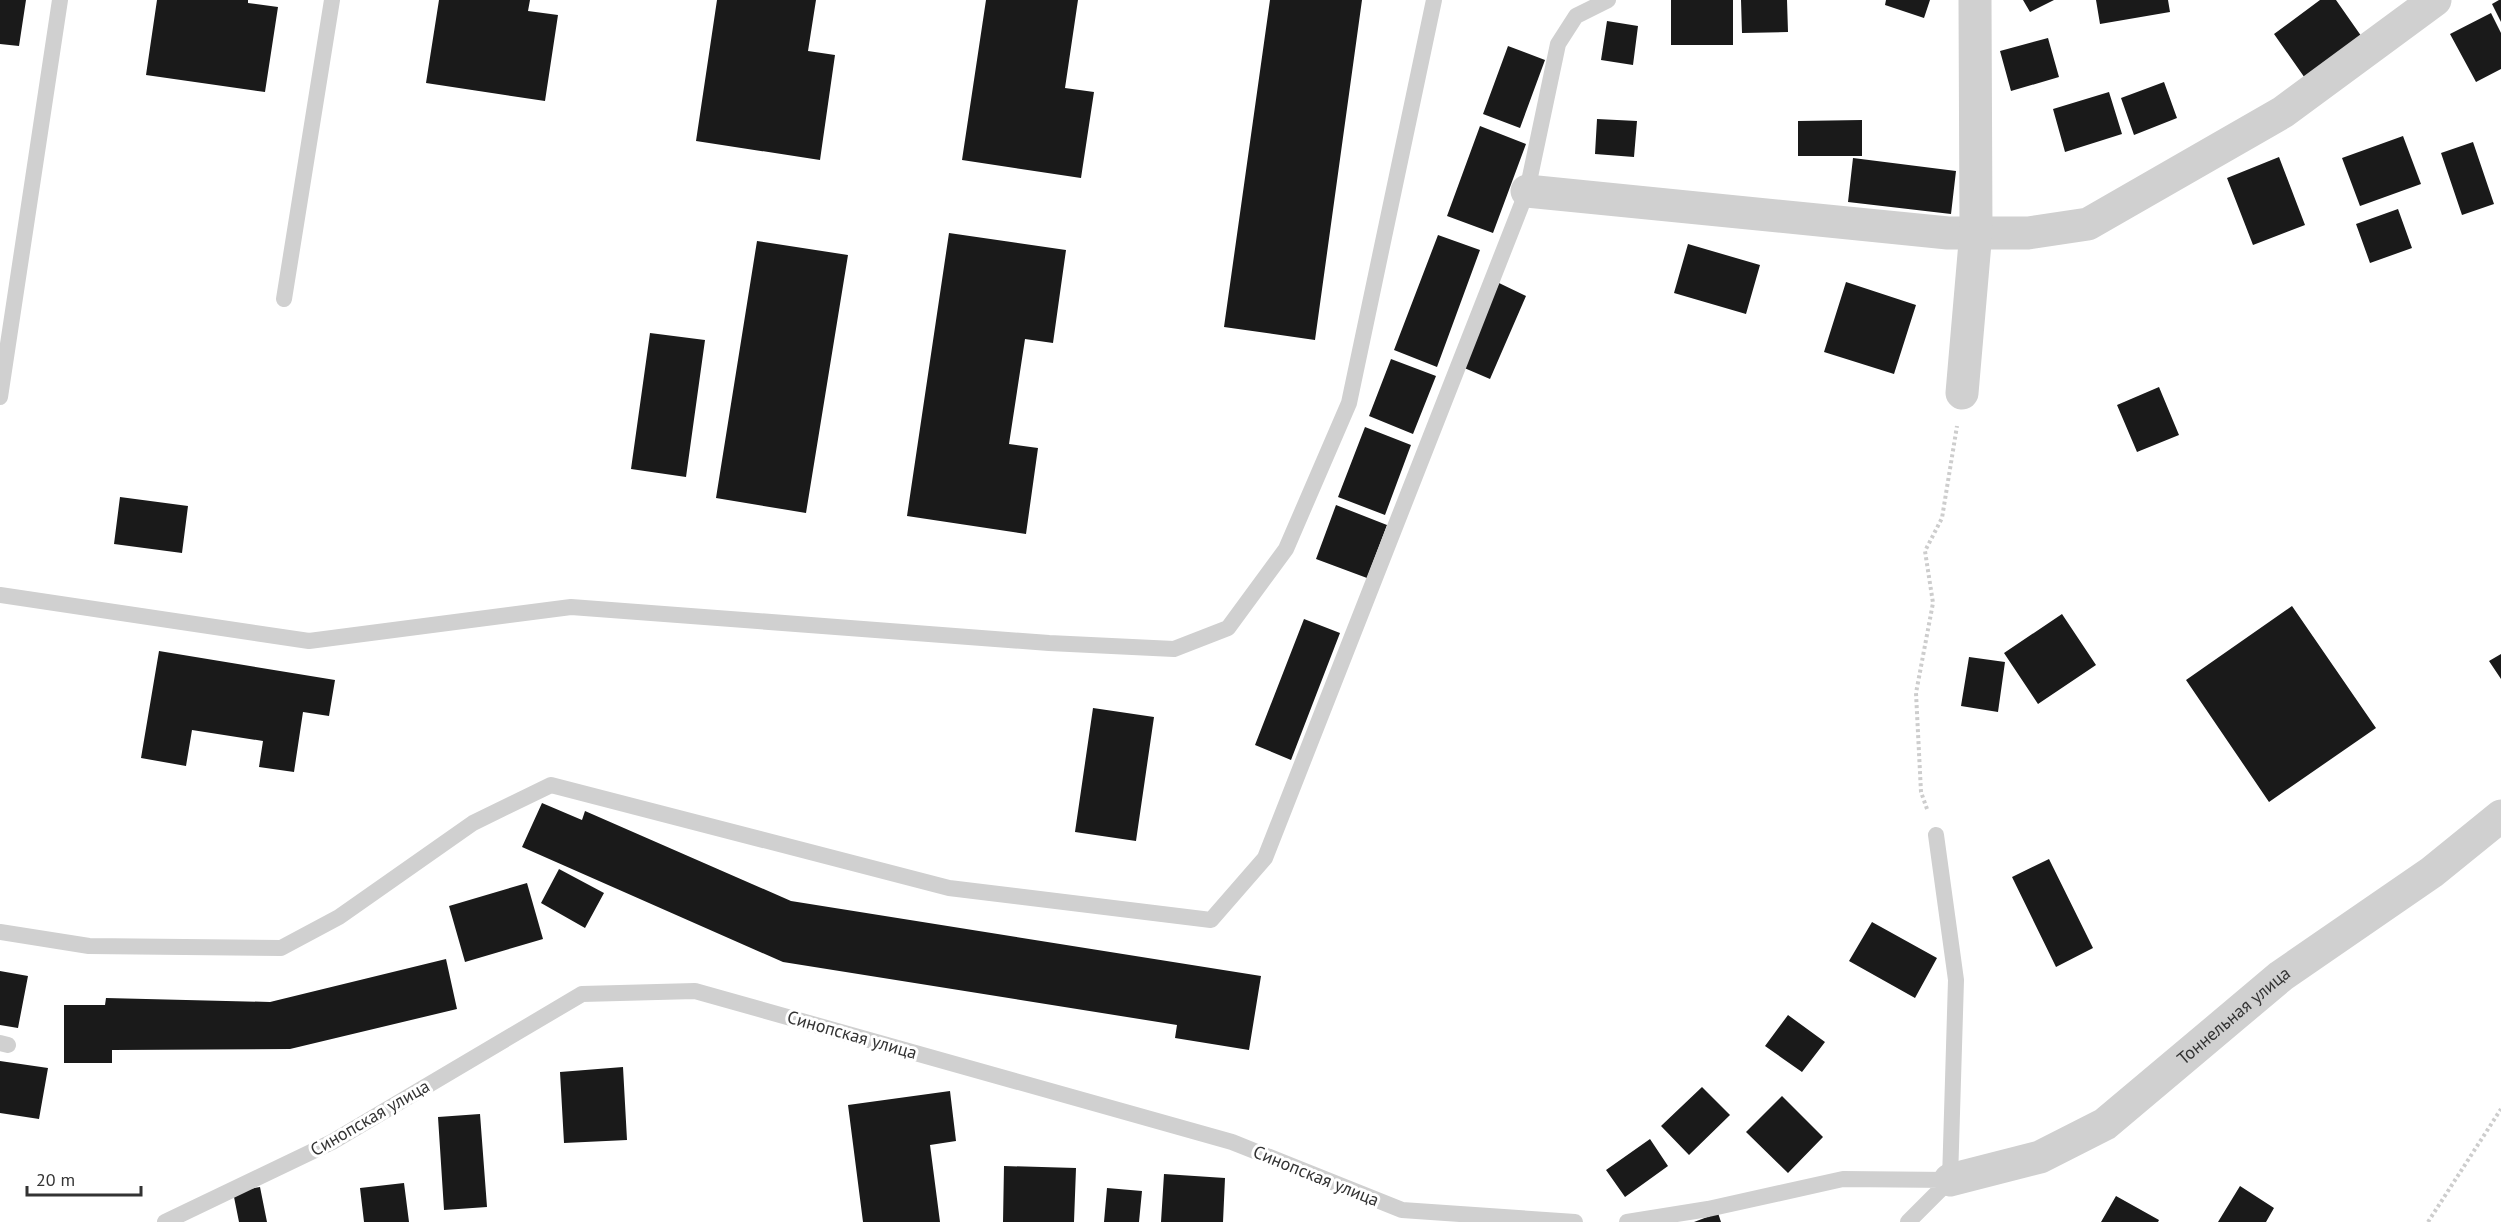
<svg xmlns="http://www.w3.org/2000/svg" width="2501" height="1222" viewBox="0 0 2501 1222" font-family="'PT Sans',sans-serif">
  <style>
    .building { fill: #1a1a1a }
    .lines { fill: none; stroke-linecap: round; stroke-linejoin: round }
    .path { stroke: #cdcdcd; stroke-width: 4; stroke-dasharray: 3 3; stroke-linecap: butt }
    .lane { stroke: #d0d0d0; stroke-width: 16 }
    .street { stroke: #d0d0d0; stroke-width: 33 }
    .labels { text-anchor: middle; stroke-width: 6; stroke-linejoin: round; paint-order: stroke }
    .street-label { font-size: 18px; fill: #333; stroke: #fff }
  </style>
  <rect width="100%" height="100%" fill="#fff"/>
  <!-- building -->
  <path class="building" d="M 0,0 L 26,0 L 19,46 L 0,44 Z
    M 157,0 L 248,0 L 248,3 L 278,7 L 265,92 L 146,75 Z
    M 439,0 L 530,0 L 528,11 L 558,15 L 545,101 L 426,83 Z
    M 717,0 L 816,0 L 808,51 L 835,55 L 820,160 L 696,141 Z
    M 986,0 L 1078,0 L 1065,88 L 1094,92 L 1081,178 L 962,160 Z
    M 1270,0 L 1362,0 L 1315,340 L 1224,327 Z
    M 1671,0 L 1733,0 L 1733,45 L 1671,45 Z
    M 1741,0 L 1787,0 L 1788,32 L 1742,33 Z
    M 1886,0 L 1930,0 L 1924,18 L 1885,5 Z
    M 2023,0 L 2054,0 L 2030,12 Z
    M 2096,0 L 2168,0 L 2170,12 L 2100,24 Z
    M 2320,0 L 2336,0 L 2364,40 L 2307,81 L 2274,34 Z
    M 2499,0 L 2501,0 L 2501,22 L 2492,4 Z
    M 2491,13 L 2501,33 L 2501,69 L 2476,82 L 2450,34 Z
    M 1607,21 L 1638,26 L 1633,65 L 1601,60 Z
    M 2048,38 L 2059,77 L 2011,91 L 2000,51 Z
    M 1508,46 L 1545,60 L 1520,128 L 1483,114 Z
    M 2164,82 L 2177,118 L 2134,135 L 2121,98 Z
    M 2109,92 L 2122,134 L 2065,152 L 2053,109 Z
    M 1597,119 L 1637,121 L 1634,157 L 1595,154 Z
    M 1862,120 L 1862,156 L 1798,156 L 1798,121 Z
    M 1480,126 L 1526,144 L 1493,233 L 1447,216 Z
    M 2403,136 L 2421,184 L 2360,206 L 2342,158 Z
    M 2473,142 L 2494,204 L 2462,215 L 2441,153 Z
    M 2279,157 L 2305,225 L 2253,245 L 2227,178 Z
    M 1853,158 L 1956,171 L 1951,214 L 1848,202 Z
    M 2398,209 L 2412,248 L 2370,263 L 2356,224 Z
    M 949,233 L 1066,250 L 1053,343 L 1025,339 L 1009,444 L 1038,448 L 1026,534 L 907,516 Z
    M 1438,235 L 1480,250 L 1437,367 L 1394,350 Z
    M 757,241 L 848,255 L 806,513 L 716,498 Z
    M 1688,244 L 1760,265 L 1746,314 L 1674,293 Z
    M 1846,282 L 1916,305 L 1894,374 L 1824,352 Z
    M 1499,283 L 1526,296 L 1490,379 L 1462,367 Z
    M 650,333 L 705,340 L 686,477 L 631,469 Z
    M 1391,359 L 1436,376 L 1413,434 L 1369,416 Z
    M 2159,387 L 2179,435 L 2137,452 L 2117,405 Z
    M 1365,427 L 1411,445 L 1385,515 L 1338,497 Z
    M 120,497 L 188,506 L 182,553 L 114,544 Z
    M 1336,505 L 1387,525 L 1367,578 L 1316,559 Z
    M 2292,606 L 2376,728 L 2269,802 L 2186,680 Z
    M 2062,614 L 2096,665 L 2038,704 L 2004,653 Z
    M 1304,619 L 1340,633 L 1291,760 L 1255,745 Z
    M 159,651 L 335,680 L 329,716 L 303,712 L 294,772 L 259,767 L 263,741 L 192,730 L 186,766 L 141,758 Z
    M 2501,654 L 2501,679 L 2489,661 Z
    M 1969,657 L 2005,662 L 1998,712 L 1961,706 Z
    M 1093,708 L 1154,717 L 1136,841 L 1075,832 Z
    M 542,803 L 582,820 L 585,811 L 791,901 L 1261,976 L 1249,1050 L 1175,1038 L 1177,1025 L 783,962 L 522,847 Z
    M 2049,859 L 2093,948 L 2056,967 L 2012,877 Z
    M 559,869 L 604,893 L 585,928 L 541,903 Z
    M 527,883 L 543,939 L 465,962 L 449,906 Z
    M 1872,922 L 1937,958 L 1915,998 L 1849,961 Z
    M 446,959 L 457,1009 L 290,1049 L 112,1050 L 112,1063 L 64,1063 L 64,1005 L 105,1005 L 106,998 L 270,1002 Z
    M 0,971 L 28,976 L 18,1028 L 0,1025 Z
    M 1788,1015 L 1825,1042 L 1802,1072 L 1765,1046 Z
    M 0,1061 L 48,1068 L 39,1119 L 0,1113 Z
    M 623,1067 L 627,1140 L 564,1143 L 560,1072 Z
    M 1702,1087 L 1730,1115 L 1689,1155 L 1661,1126 Z
    M 950,1091 L 956,1141 L 930,1145 L 940,1222 L 863,1222 L 848,1105 Z
    M 1782,1096 L 1823,1137 L 1788,1173 L 1746,1132 Z
    M 480,1114 L 487,1207 L 444,1210 L 438,1117 Z
    M 1650,1139 L 1668,1166 L 1625,1197 L 1606,1170 Z
    M 1004,1166 L 1076,1168 L 1074,1222 L 1003,1222 Z
    M 1164,1174 L 1225,1178 L 1223,1222 L 1161,1222 Z
    M 404,1183 L 409,1222 L 364,1222 L 360,1188 Z
    M 2240,1186 L 2274,1208 L 2266,1222 L 2218,1222 Z
    M 260,1187 L 267,1222 L 239,1222 L 233,1192 Z
    M 1107,1188 L 1142,1191 L 1139,1222 L 1104,1222 Z
    M 2116,1196 L 2159,1220 L 2158,1222 L 2101,1222 Z
    M 1718,1213 L 1721,1222 L 1694,1222 Z"/>
  <g class="lines">
    <!-- path -->
    <path class="path" d="M 1927,809 L 1921,792 L 1916,693 L 1933,603 L 1925,551 L 1942,518 L 1957,426
      M 2428,1222 L 2501,1109"/>
    <!-- lane -->
    <path class="lane" d="M 284,299 L 332,0
      M 0,397 L 60,0
      M 0,595 L 309,641 L 571,607 L 1049,643 L 1174,649 L 1228,628 L 1286,549 L 1349,403 L 1434,0
      M 0,932 L 89,946 L 281,948 L 339,917 L 473,823 L 551,785 L 949,888 L 1211,920 L 1265,858 L 1527,191 L 1558,44 L 1576,16 L 1608,0
      M 0,1043 L 8,1045
      M 165,1222 L 332,1142 L 582,994 L 695,991 L 1232,1142 L 1402,1210 L 1575,1222
      M 1627,1222 L 1708,1209 L 1843,1179 L 1950,1180
      M 1908,1222 L 1950,1180 L 1956,980 L 1936,835"/>
    <!-- street -->
    <g class="street">
      <path d="M 1527,191 L 1948,233 L 2028,233 L 2088,224 L 2283,112 L 2435,0"/>
      <path d="M 1962,393 L 1976,231 L 1975,0"/>
      <path id="s1" d="M 1950,1180 L 2040,1157 L 2105,1124 L 2281,976 L 2432,872 L 2501,816"/>
    </g>
  </g>
  <g class="labels">
    <!-- street labels -->
    <g class="street-label">
      <text dy="6" stroke="none"><textPath href="#s1" startOffset="334">Тоннельная улица</textPath></text>
      <text transform="translate(852 1035) rotate(16)" y="6">Синопская улица</text>
      <text transform="translate(370 1118) rotate(-30)" y="6">Синопская улица</text>
      <text transform="translate(1316 1176) rotate(22)" y="6">Синопская улица</text>
    </g>
  </g>
  <!-- scale -->
  <path d="M27 1186v9h114v-9" fill="none" stroke="#333333" stroke-width="3"/>
  <text x="36" y="1186" font-size="18" fill="#333333" stroke="#ffffff" stroke-width="4.5" paint-order="stroke">20 m</text>
</svg>
